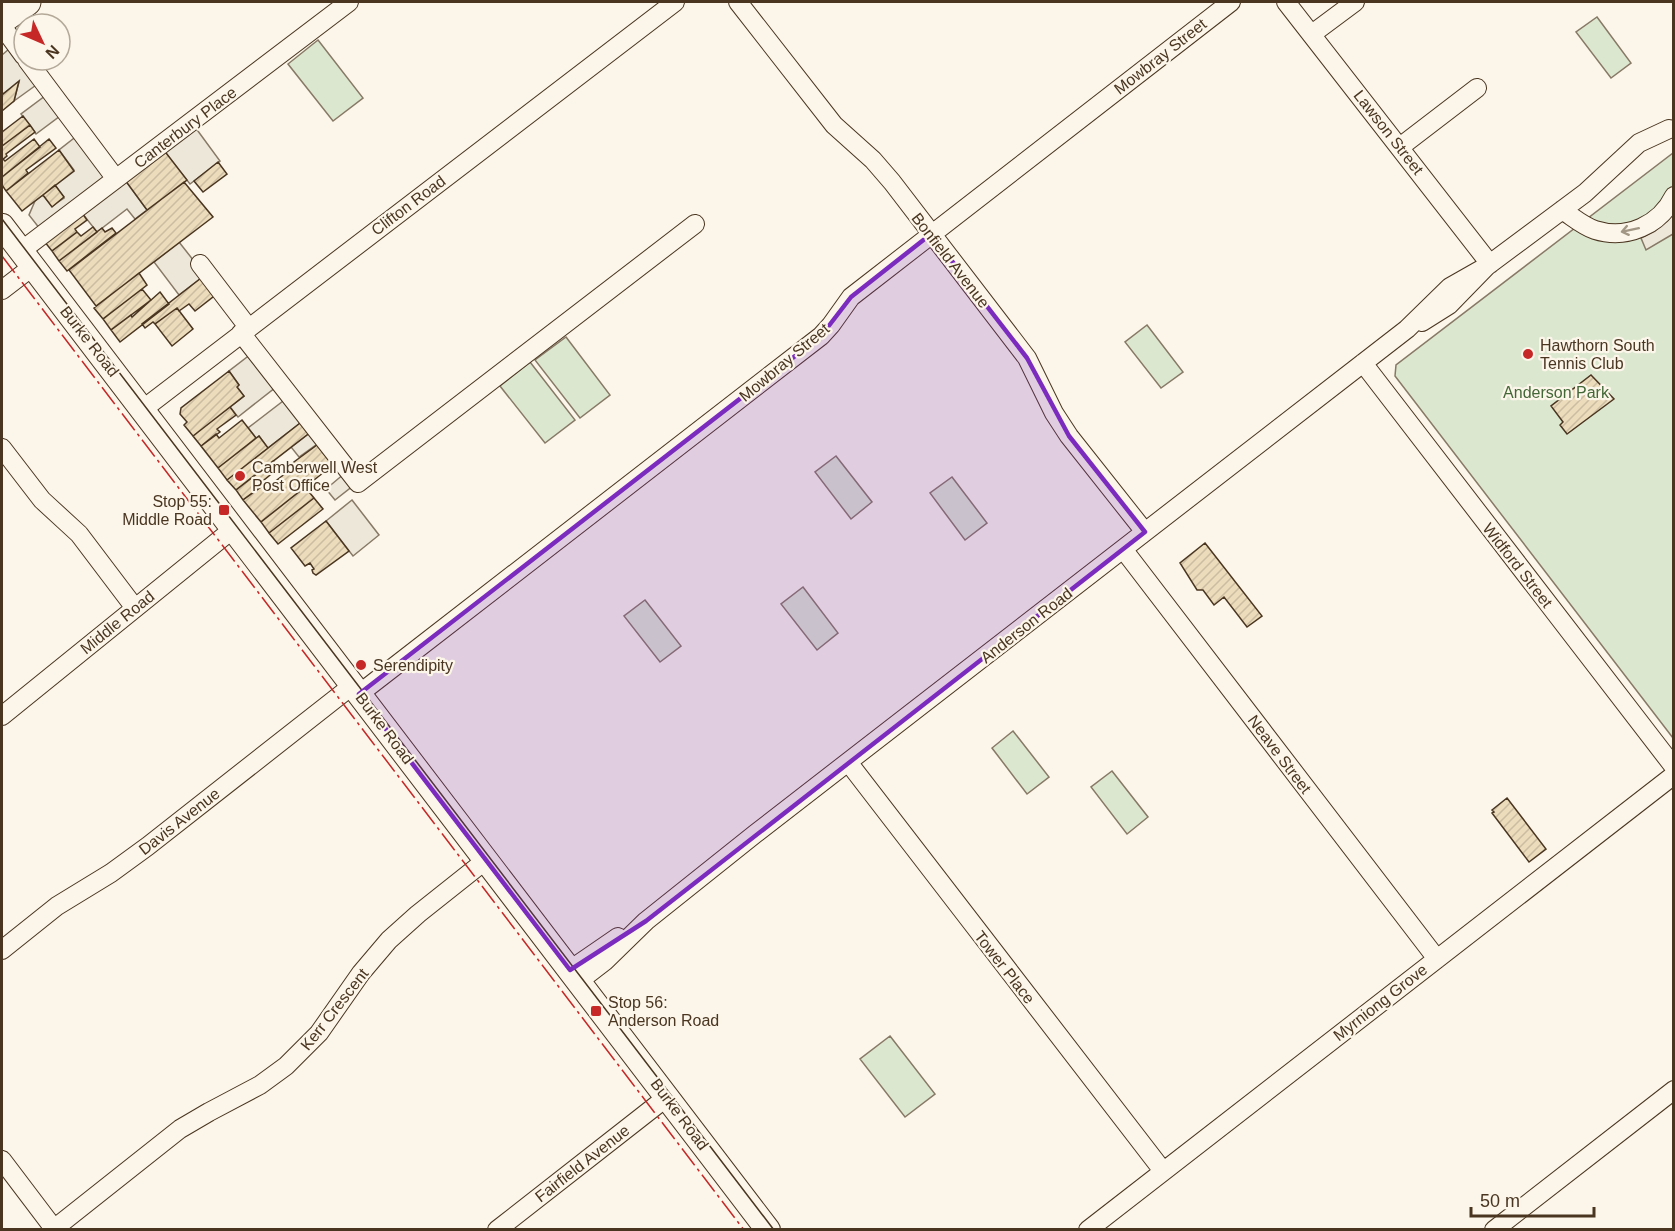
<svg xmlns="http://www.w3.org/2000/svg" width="1675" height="1231" viewBox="0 0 1675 1231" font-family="Arial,sans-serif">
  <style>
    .green { fill: #dce7d0; stroke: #887966; stroke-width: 1.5 }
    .parking { fill: #ede7d9; stroke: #887966; stroke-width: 1.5 }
    .building { fill: url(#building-hatch); stroke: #4a3520; stroke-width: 1.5 }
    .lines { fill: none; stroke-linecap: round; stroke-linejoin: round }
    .minor-casing { stroke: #4a3520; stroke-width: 20 }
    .major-casing { stroke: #4a3520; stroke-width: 26 }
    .highway-casing { stroke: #4a3520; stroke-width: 29 }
    .minor { stroke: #fbf6e9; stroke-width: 18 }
    .major { stroke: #fbf6e9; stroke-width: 24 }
    .highway { stroke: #fbf6e9; stroke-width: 27 }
    .tram { stroke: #4a3520; stroke-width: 1.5 }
    .power { stroke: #c62828; stroke-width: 1.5; stroke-dasharray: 21 4.5 3 4.5; stroke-linecap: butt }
    .oneway { stroke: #a29684 }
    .marked { fill: #7b2cbf; fill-opacity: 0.2; stroke: #7b2cbf; stroke-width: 4.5; stroke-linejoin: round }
    .poi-dot { fill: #c62828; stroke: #fbf6e9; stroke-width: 2 }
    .labels { text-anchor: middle; stroke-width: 4.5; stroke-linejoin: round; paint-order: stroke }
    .street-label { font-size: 16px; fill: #4a3520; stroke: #fbf6e9 }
    .poi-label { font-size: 16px; fill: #4a3520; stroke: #fbf6e9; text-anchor: start }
    .park-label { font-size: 16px; fill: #436837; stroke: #fbf6e9 }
  </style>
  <defs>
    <pattern id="building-hatch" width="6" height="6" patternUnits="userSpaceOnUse" patternTransform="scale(1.5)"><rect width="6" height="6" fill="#ecdcbc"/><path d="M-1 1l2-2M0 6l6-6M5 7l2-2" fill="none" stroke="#ccbda1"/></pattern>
  </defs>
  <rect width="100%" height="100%" fill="#fbf6e9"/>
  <!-- green -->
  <path class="green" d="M 1597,17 L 1631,63 L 1611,78 L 1576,32 Z
    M 318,40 L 363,98 L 333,121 L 288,64 Z
    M 1673,153 L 1673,738 L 1395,376 L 1396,365 Z
    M 1147,325 L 1183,372 L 1161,388 L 1125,342 Z
    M 566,337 L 610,395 L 580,418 L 535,360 Z
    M 530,362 L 575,420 L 545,443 L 500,386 Z
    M 836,456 L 872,502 L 851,519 L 815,472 Z
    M 952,477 L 987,523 L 965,540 L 930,493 Z
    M 803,587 L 838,633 L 817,650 L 781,604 Z
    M 645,600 L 681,646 L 660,662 L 624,616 Z
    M 1013,731 L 1049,777 L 1027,794 L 992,748 Z
    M 1112,771 L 1148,817 L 1127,834 L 1091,787 Z
    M 890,1036 L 935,1094 L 905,1117 L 860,1059 Z"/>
  <!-- parking -->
  <path class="parking" d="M 9,49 L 39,83 L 14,101 L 19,82 L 3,94 L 2,92 L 2,55 Z
    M 49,93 L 64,113 L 36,134 L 21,114 Z
    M 195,127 L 220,161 L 190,184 L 164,151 Z
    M 78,135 L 110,176 L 40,229 L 29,215 L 35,201 L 43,195 L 52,206 L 64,198 L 55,185 L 74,170 L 59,150 Z
    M 125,180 L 147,210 L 135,219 L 127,209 L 97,232 L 82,213 Z
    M 1673,215 L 1673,234 L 1646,250 L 1641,238 L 1655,231 Z
    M 179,242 L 205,275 L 179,295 L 154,262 Z
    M 251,354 L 276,387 L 238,417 L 230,407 L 244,396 L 237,387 L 239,385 L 229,371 Z
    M 287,398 L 304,420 L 268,448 L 259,436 L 256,438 L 248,428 Z
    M 312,431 L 320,442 L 299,457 L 291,447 Z
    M 345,473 L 354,485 L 335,500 L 326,489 Z
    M 352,500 L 379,535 L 353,556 L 326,521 Z"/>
  <!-- building -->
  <path class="building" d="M 19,81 L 14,101 L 2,111 L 2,92 L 3,94 Z
    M 23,116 L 30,125 L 2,146 L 2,132 Z
    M 30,125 L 35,132 L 6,154 L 7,156 L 2,160 L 2,146 Z
    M 34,139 L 40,147 L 2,177 L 2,160 L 3,159 L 5,161 Z
    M 49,139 L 56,148 L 26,170 L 28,173 L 6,191 L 2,185 L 2,177 Z
    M 163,149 L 187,180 L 147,210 L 125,180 Z
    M 59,150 L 74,171 L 22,211 L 6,191 Z
    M 218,162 L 227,174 L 203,192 L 194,181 Z
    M 184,182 L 213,217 L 96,306 L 69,270 Z
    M 55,185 L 64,197 L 52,207 L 43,195 Z
    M 82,213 L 87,220 L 75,229 L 77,232 L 52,251 L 44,241 Z
    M 93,227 L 97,232 L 59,261 L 52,251 L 77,232 L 81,236 Z
    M 102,228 L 105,232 L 112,228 L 116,233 L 67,271 L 59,261 Z
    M 139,273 L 147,285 L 103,319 L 94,308 Z
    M 205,275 L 218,293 L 195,311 L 189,304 L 179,311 L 177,308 L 155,324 L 153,322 L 145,328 L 142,324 Z
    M 142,289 L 151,300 L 111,330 L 103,319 Z
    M 160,292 L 169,304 L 120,342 L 111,330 L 131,315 L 132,317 Z
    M 177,308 L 193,329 L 172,346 L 155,324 Z
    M 229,371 L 239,385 L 237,387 L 244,396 L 193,436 L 184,425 L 187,422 L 180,414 L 181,408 Z
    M 1591,375 L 1614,399 L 1567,434 L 1560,425 L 1563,422 L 1551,406 Z
    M 230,407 L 236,415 L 217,429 L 220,432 L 201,446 L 193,436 Z
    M 242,420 L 256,438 L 218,468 L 201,446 L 216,434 L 219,438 Z
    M 304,420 L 312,431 L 236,490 L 227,480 Z
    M 259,436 L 268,448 L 227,480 L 218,468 Z
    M 317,445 L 333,465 L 261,522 L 243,500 L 263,485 L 265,489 L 286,473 L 283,470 Z
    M 273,461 L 279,468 L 259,484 L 261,487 L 243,500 L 236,490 Z
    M 305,487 L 314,498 L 269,533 L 261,522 Z
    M 314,498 L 323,509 L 278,544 L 269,533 Z
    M 326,521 L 349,551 L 316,575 L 313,573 L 312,570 L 314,569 L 310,563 L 305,566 L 291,548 Z
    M 1205,543 L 1262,616 L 1247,627 L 1224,597 L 1214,605 L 1203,590 L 1197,590 L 1180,563 Z
    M 1507,798 L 1546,849 L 1529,862 L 1492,813 L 1494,812 L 1492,810 Z"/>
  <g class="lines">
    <!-- minor casing -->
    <g class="minor-casing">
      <path id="minor" d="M 738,2 L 834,125 L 873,160 L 892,182 L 1027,358 L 1054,413 L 1069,436 L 1145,532
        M 1286,2 L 1490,264
        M 2,26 L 24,56
        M 1312,34 L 1355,2
        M 27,60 L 116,179
        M 1400,147 L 1477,88
        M 1562,210 C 1573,217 1583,226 1595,230 C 1627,240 1660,225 1674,196
        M 21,251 L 349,2
        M 200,264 L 248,327
        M 2,290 L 32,267
        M 1422,322 L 1449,305 L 1487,266 L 1585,193 L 1639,143 L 1669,129
        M 241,333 L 358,483 L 695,224
        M 1363,363 L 1674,767
        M 142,410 L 675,2
        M 2,448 L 42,500 L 79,534 L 135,608
        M 1123,549 L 1437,959
        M 359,694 L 821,336 L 831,325 L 851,297 L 1231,2
        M 2,716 L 233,529
        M 848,762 L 1163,1171
        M 2,950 L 57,906 L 111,873 L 148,846 L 353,685
        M 570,970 L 618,937
        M 579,981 L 605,961 L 646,921 L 755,834 L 1407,329 L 1450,287 L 1487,266
        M 2,1160 L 55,1230
        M 55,1228 L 180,1129 L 209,1112 L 260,1085 L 286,1066 L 319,1033 L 361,973 L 389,940 L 418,914 L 486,860
        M 497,1230 L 667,1097
        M 1088,1230 L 1674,775
        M 1494,1230 L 1674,1090"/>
    </g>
    <!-- major casing -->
    <g class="major-casing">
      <path id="major" d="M 2,226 L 768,1230"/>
    </g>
    <!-- highway casing -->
    <g class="highway-casing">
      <path id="highway" d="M 2,20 L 27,2"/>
    </g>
    <!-- minor -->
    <use href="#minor" class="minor"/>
    <!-- major -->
    <use href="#major" class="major"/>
    <!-- highway -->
    <use href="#highway" class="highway"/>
    <!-- tram -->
    <path class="tram" d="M 2,219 L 774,1230"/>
    <!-- power -->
    <path class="power" d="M 2,256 L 744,1230"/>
  </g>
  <!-- one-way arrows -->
  <defs><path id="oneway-shaft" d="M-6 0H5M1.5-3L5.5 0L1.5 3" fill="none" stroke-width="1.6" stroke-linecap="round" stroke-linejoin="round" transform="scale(1.5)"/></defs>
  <use class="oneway" href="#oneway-shaft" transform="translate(1630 230) rotate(168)"/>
  <!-- marked area -->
  <path class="marked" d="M 931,234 L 1027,358 L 1069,436 L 1145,532 L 646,921 L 570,970 L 359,694 L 821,336 L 851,297 Z"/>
  <!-- markers -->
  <g class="poi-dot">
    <circle cx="1528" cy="354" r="6"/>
    <circle cx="240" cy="476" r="6"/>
    <rect x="218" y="504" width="12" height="12" rx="3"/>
    <circle cx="361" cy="665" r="6"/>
    <rect x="590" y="1005" width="12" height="12" rx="3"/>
  </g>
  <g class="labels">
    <!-- street labels -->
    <g class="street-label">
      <text transform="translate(1160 56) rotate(-38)" y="6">Mowbray Street</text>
      <text transform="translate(185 127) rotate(-37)" y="6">Canterbury Place</text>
      <text transform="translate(1389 132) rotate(52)" y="6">Lawson Street</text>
      <text transform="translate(408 205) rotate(-37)" y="6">Clifton Road</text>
      <text transform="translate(951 260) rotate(52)" y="6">Bonfield Avenue</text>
      <text transform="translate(90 341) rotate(52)" y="6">Burke Road</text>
      <text transform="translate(784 362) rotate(-40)" y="6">Mowbray Street</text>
      <text transform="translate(1518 565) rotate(52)" y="6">Widford Street</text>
      <text transform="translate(117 622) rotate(-39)" y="6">Middle Road</text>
      <text transform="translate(1026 625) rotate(-38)" y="6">Anderson Road</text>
      <text transform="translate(385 728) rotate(53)" y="6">Burke Road</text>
      <text transform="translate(1280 754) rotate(53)" y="6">Neave Street</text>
      <text transform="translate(179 821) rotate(-38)" y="6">Davis Avenue</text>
      <text transform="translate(1005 967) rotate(52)" y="6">Tower Place</text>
      <text transform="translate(1380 1002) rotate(-38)" y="6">Myrniong Grove</text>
      <text transform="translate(334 1009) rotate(-52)" y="6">Kerr Crescent</text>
      <text transform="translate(680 1114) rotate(53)" y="6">Burke Road</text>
      <text transform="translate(582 1163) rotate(-38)" y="6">Fairfield Avenue</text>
    </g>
    <!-- poi labels -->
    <g class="poi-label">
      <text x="1540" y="351">Hawthorn South<tspan x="1540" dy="18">Tennis Club</tspan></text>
      <text x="252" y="473">Camberwell West<tspan x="252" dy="18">Post Office</tspan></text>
      <text x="212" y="507" text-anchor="end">Stop 55:<tspan x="212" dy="18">Middle Road</tspan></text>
      <text x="373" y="671">Serendipity</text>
      <text x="608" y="1008">Stop 56:<tspan x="608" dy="18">Anderson Road</tspan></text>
    </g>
    <!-- park labels -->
    <g class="park-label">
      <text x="1556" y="398">Anderson Park</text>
    </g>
  </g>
  <!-- border -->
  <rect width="1675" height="1231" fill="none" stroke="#4a3520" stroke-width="6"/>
  <!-- north arrow -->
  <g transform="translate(42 42) rotate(134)"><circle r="28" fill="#fbf6e9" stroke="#b4a999" stroke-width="1.5"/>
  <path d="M0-4.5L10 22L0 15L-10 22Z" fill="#c62828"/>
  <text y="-9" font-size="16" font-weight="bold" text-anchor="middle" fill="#4a3520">N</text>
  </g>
  <!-- scale -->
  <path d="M1471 1207v9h123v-9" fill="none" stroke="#4a3520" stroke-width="3"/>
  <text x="1480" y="1207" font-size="18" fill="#4a3520" stroke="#fbf6e9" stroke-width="4.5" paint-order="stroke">50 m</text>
</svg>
